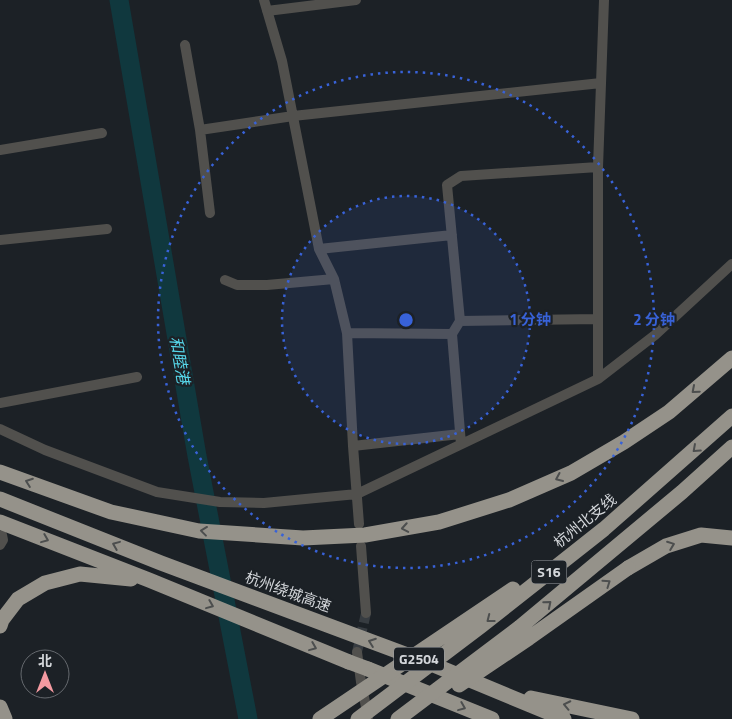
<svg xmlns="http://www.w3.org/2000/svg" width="732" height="719" viewBox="0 0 732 719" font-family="'Titillium Web','Noto Sans SC',sans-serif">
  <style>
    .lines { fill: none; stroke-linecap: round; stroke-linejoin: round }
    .river { stroke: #10383e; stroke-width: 19 }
    .street-tunnel { stroke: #373c41; stroke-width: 10; stroke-dasharray: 10 5; stroke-linecap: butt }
    .street { stroke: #51504d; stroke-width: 10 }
    .highway { stroke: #95928a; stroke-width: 15 }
    .highway-bridge { stroke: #95928a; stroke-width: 15 }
    .oneway { stroke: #4c4e4e }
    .ring { fill: none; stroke: #3862d8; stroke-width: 2.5; stroke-dasharray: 2.5 5 }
    .labels { text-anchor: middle; stroke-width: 4.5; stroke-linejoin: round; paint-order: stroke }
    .shield { fill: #1c2126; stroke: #9ca0a4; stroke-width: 1 }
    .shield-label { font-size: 14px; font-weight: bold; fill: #d3d6da }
    .street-label { font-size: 15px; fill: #d3d6da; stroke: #1c2126 }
    .water-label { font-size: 16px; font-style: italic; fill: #56d6e9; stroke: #1c2126 }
    .centre { fill: #3862d8; stroke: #1c2126; stroke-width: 2.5 }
    .ring-label { font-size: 15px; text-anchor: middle; font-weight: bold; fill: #3862d8; stroke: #1c2126; stroke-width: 4.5; stroke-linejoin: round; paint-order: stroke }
  </style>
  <rect width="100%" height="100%" fill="#1c2126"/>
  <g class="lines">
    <!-- river -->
    <path class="river" d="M 119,0 L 197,456 L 248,719"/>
    <!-- street-tunnel -->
    <path class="street-tunnel" d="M 357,652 L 366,613"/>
    <!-- street -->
    <path class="street" d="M 264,0 L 282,61 L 319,249 L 334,279 L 347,333 L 353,446 L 359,524
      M 267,11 L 356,0
      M 185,45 L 200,130 L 293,116 L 601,83
      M 200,130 L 210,213
      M 0,150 L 102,133
      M 0,240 L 107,229
      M 319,249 L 452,235
      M 225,280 L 237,285 L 267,285 L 334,279
      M 460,321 L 598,319
      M 347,333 L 452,334
      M 598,379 L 598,167 L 604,0
      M 0,403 L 137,377
      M 0,429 L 45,450 L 157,492 L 220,502 L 264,503 L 357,494 L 598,379 L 655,335 L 732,264
      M 461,444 L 452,334 L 460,321 L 447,185 L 461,176 L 598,167
      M 353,446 L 460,434
      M 0,545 L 3,540 L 2,535
      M 361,546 L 366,613
      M 357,652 L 361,682 L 368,717"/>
    <!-- highway -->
    <path class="highway" d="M 0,472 L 111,512 L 199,531 L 303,538 L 365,535 L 439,522 L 509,500 L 571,473 L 624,442 L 669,412 L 732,358
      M 0,499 L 161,563 L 429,663 L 564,719
      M 0,522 L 149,580 L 349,662
      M 628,568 L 666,546 L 701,535 L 732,538
      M 0,626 L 2,620 L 18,599 L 45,583 L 80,574 L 131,579
      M 368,669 L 492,719
      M 531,698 L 632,719
      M 0,707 L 5,719"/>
    <!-- highway-bridge -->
    <path class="highway-bridge" d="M 349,662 L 368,669
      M 459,685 L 529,638 L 628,568
      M 320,719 L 513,589
      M 358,719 L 481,626 L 604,529 L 732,416
      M 398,719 L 520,627 L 682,492 L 732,447"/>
  </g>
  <!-- one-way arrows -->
  <defs><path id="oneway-chevron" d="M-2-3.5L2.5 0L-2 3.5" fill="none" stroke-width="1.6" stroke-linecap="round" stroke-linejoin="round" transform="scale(1.25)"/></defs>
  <g class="oneway">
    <use href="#oneway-chevron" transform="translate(695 390) rotate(139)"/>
    <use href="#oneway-chevron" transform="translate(696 449) rotate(138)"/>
    <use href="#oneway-chevron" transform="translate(559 478) rotate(156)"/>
    <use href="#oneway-chevron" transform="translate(29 482) rotate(-160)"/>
    <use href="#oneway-chevron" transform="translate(405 528) rotate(170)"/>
    <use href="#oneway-chevron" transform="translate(204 531) rotate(-173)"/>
    <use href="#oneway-chevron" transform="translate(45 539) rotate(22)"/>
    <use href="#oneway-chevron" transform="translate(116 545) rotate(-158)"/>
    <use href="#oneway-chevron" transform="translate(671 545) rotate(-21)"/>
    <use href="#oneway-chevron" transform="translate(607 583) rotate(-35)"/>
    <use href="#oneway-chevron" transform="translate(548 604) rotate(-40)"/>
    <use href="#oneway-chevron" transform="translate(210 605) rotate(22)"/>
    <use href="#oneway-chevron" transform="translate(490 619) rotate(142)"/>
    <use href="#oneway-chevron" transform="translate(372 642) rotate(-160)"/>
    <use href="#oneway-chevron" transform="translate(313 647) rotate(22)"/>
    <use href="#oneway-chevron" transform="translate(567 705) rotate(-168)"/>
    <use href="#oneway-chevron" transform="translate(462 707) rotate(22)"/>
  </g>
  <!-- distance rings -->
  <circle cx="406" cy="320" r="124" fill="#3862d8" fill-opacity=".12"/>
  <g class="ring">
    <circle cx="406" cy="320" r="124"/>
    <circle cx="406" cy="320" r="248"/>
  </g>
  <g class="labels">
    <!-- shield labels -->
    <g class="shield">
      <rect x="531.5" y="560.5" width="35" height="23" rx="4"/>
      <rect x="394" y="647.5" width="50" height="23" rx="4"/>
    </g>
    <g class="shield-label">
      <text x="549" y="577">S16</text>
      <text x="419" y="664">G2504</text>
    </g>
    <!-- street labels -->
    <g class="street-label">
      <text transform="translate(585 521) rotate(-39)" y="5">杭州北支线</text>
      <text transform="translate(288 592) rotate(20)" y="5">杭州绕城高速</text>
    </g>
    <!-- water labels -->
    <g class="water-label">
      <text transform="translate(180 360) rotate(80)" y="6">和睦港</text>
    </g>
  </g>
  <circle cx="406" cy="320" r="8" class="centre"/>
  <g class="ring-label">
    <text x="530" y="325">1 分钟</text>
    <text x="654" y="325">2 分钟</text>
  </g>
  <!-- north arrow -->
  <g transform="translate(45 674)"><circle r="24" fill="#1c2126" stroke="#65696e"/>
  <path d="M0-4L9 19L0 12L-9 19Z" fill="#f49aa1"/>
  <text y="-8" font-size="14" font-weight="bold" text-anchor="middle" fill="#d3d6da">北</text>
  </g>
</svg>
